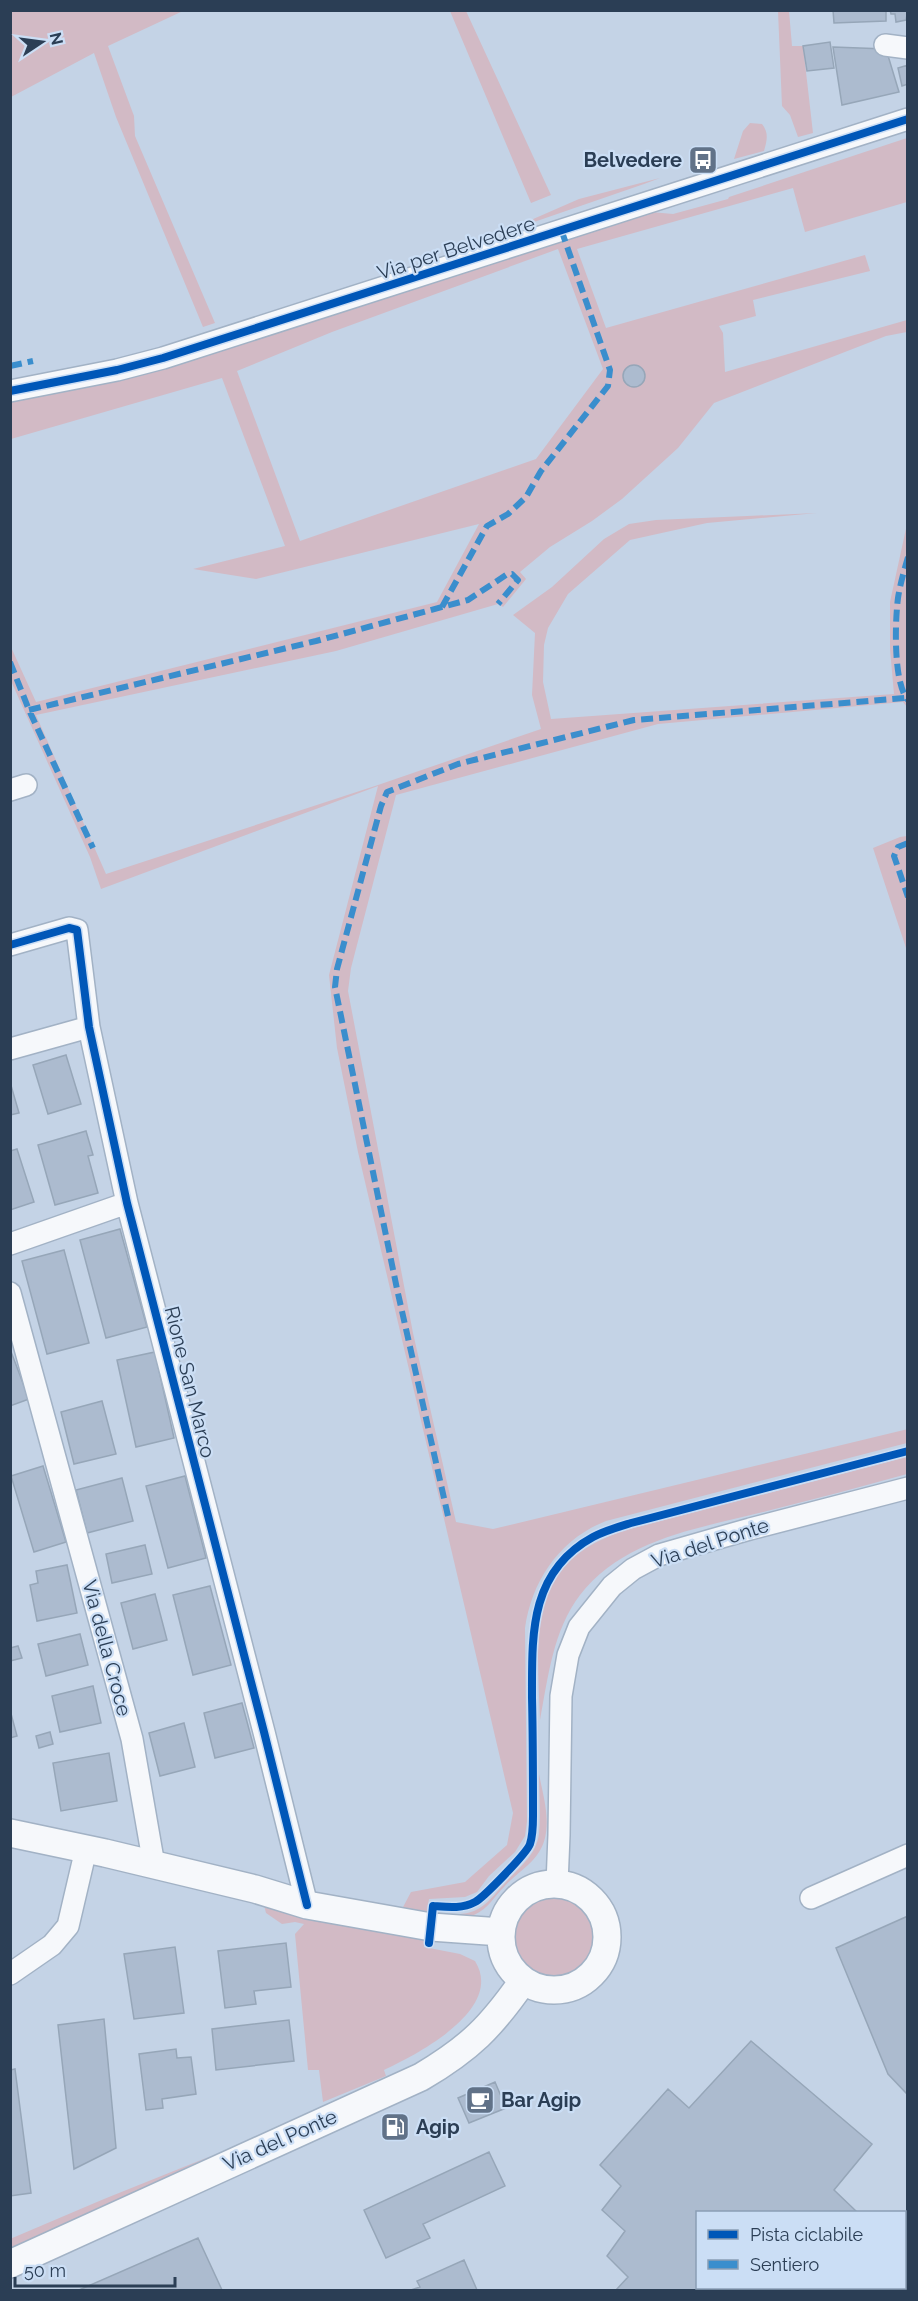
<svg xmlns="http://www.w3.org/2000/svg" width="918" height="2301" viewBox="0 0 918 2301" font-family="Raleway,sans-serif">
  <style>
    .green { fill: #d2bac5; fill-rule: evenodd }
    .building { fill: #acbbcf; stroke: #96a6b8; stroke-width: 1.5 }
    .lines { fill: none; stroke-linecap: round; stroke-linejoin: round }
    .minor-casing { stroke: #a2b2c5; stroke-width: 24 }
    .tertiary-casing { stroke: #a2b2c5; stroke-width: 30 }
    .minor { stroke: #f6f8fb; stroke-width: 21 }
    .tertiary { stroke: #f6f8fb; stroke-width: 27 }
    .quiet { stroke: #3a8ecd; stroke-width: 6; stroke-dasharray: 12 6; stroke-linecap: butt }
    .cycleway-casing { stroke: #cbdef5; stroke-width: 11 }
    .cycleway { stroke: #0057b8; stroke-width: 8 }
    .labels { text-anchor: middle; stroke-width: 4.5; stroke-linejoin: round; paint-order: stroke }
    .poi-label { font-size: 20px; font-weight: bold; fill: #2b3e55; stroke: #cbdef5; text-anchor: start }
    .street-label { font-size: 20px; fill: #2b3e55; stroke: #cbdef5 }
  </style>
  <rect width="100%" height="100%" fill="#c4d3e6"/>
  <!-- green -->
  <path class="green" d="M 11,10 L 183,11 L 108,46 L 134,116 L 135,136 L 215,323 L 203,327 L 116,117 L 94,53 L 11,97 Z
    M 450,11 L 466,11 L 551,195 L 531,203 Z
    M 778,11 L 789,11 L 792,46 L 803,46 L 813,133 L 798,137 L 790,115 L 782,106 Z
    M 750,123 L 762,124 C 769,133 767,140 764,151 L 734,159 L 743,131 Z
    M 907,138 L 907,202 L 805,232 L 793,188 L 577,249 L 606,328 L 865,255 L 870,271 L 753,300 L 756,316 L 719,326 L 723,333 L 725,372 L 907,320 L 907,332 L 886,336 L 714,403 L 678,448 L 622,499 L 592,521 L 550,547 L 520,572 L 526,579 L 503,607 L 498,604 L 336,651 L 36,715 L 106,874 L 378,785 L 541,729 L 532,695 L 535,633 L 513,615 L 552,587 L 604,539 L 629,524 L 656,520 L 817,513 L 707,523 L 630,540 L 568,594 L 548,628 L 544,645 L 543,682 L 551,719 L 894,694 L 890,649 L 890,602 L 907,524 L 907,707 L 903,702 L 658,724 L 396,795 L 351,968 L 348,991 L 413,1333 L 456,1522 L 493,1529 L 908,1429 L 907,1443 L 606,1521 C 560,1539 532,1580 525,1628 L 527,1821 L 525,1836 L 515,1852 L 489,1876 L 477,1892 L 465,1897 L 429,1899 L 427,1911 L 402,1909 L 411,1892 L 465,1882 L 507,1845 L 513,1813 L 358,1152 L 337,1048 L 329,975 L 378,786 L 101,889 L 90,857 L 11,681 L 10,645 L 36,702 L 437,602 L 479,524 L 256,579 L 193,569 L 285,546 L 222,378 L 11,439 L 11,401 L 150,372 L 651,212 L 673,214 L 728,199 L 729,197 ZM 558,249 L 603,369 L 536,459 L 300,541 L 237,371 L 332,332 Z
    M 660,178 L 644,184 L 499,234 L 579,199 Z
    M 907,836 L 908,836 L 907,951 L 873,848 L 900,837 Z
    M 907,1457 L 907,1474 C 861,1487 814,1499 767,1511 C 701,1528 624,1538 580,1595 C 553,1630 548,1678 540,1720 C 537,1633 526,1562 626,1530 Z
    M 539,1774 C 543,1795 550,1817 545,1838 C 539,1862 519,1870 504,1887 C 493,1898 489,1908 474,1915 C 463,1919 454,1917 442,1915 C 453,1914 464,1915 474,1911 C 488,1905 495,1893 505,1883 C 518,1868 536,1856 539,1834 C 541,1815 539,1794 539,1774 Z
    M512 1937a41 41 0 1 1 82 0a41 41 0 1 1-82 0Z
    M 264,1905 L 424,1937 L 424,1947 L 460,1954 L 475,1961 C 505,2009 418,2054 384,2070 L 386,2076 L 323,2102 L 319,2070 L 308,2070 L 295,1934 L 304,1924 L 295,1922 L 282,1924 L 266,1913 Z
    M 211,2156 L 11,2250 L 10,2239 L 104,2199 Z"/>
  <!-- building -->
  <path class="building" d="M 833,10 L 886,10 L 886,21 L 834,23 Z
    M 890,10 L 908,10 L 906,20 L 896,22 L 895,14 L 891,14 Z
    M 830,42 L 834,68 L 807,71 L 803,46 Z
    M 833,47 L 886,49 L 899,92 L 842,105 Z
    M 908,65 L 908,84 L 902,86 L 898,68 Z
    M623 376a11 11 0 1 1 22 0a11 11 0 1 1-22 0Z
    M 66,1055 L 81,1104 L 48,1114 L 33,1065 Z
    M 10,1082 L 19,1113 L 10,1115 Z
    M 86,1131 L 93,1155 L 88,1156 L 98,1193 L 55,1205 L 38,1145 Z
    M 17,1149 L 34,1202 L 10,1210 L 10,1151 Z
    M 120,1229 L 147,1327 L 106,1338 L 80,1240 Z
    M 64,1250 L 89,1343 L 47,1354 L 22,1261 Z
    M 10,1349 L 29,1399 L 10,1406 Z
    M 155,1352 L 174,1438 L 136,1447 L 117,1360 Z
    M 102,1401 L 116,1454 L 74,1464 L 61,1412 Z
    M 43,1466 L 66,1542 L 34,1552 L 11,1476 Z
    M 185,1476 L 206,1558 L 168,1568 L 146,1486 Z
    M 122,1478 L 133,1521 L 87,1533 L 76,1490 Z
    M 145,1545 L 152,1574 L 112,1583 L 106,1554 Z
    M 67,1565 L 77,1613 L 37,1621 L 30,1585 L 38,1583 L 36,1571 Z
    M 210,1586 L 231,1665 L 193,1675 L 173,1595 Z
    M 155,1594 L 167,1640 L 133,1649 L 121,1603 Z
    M 80,1634 L 88,1665 L 46,1676 L 38,1644 Z
    M 18,1646 L 22,1658 L 10,1661 L 10,1648 Z
    M 93,1686 L 101,1723 L 60,1732 L 52,1696 Z
    M 242,1703 L 254,1748 L 215,1758 L 204,1713 Z
    M 10,1710 L 17,1736 L 10,1738 Z
    M 184,1723 L 195,1767 L 160,1776 L 149,1733 Z
    M 50,1732 L 53,1744 L 39,1748 L 36,1736 Z
    M 109,1753 L 117,1801 L 61,1811 L 53,1763 Z
    M 908,1916 L 908,2095 L 888,2074 L 836,1948 Z
    M 286,1943 L 291,1987 L 254,1991 L 256,2004 L 225,2008 L 218,1951 Z
    M 175,1947 L 184,2013 L 134,2019 L 124,1954 Z
    M 104,2019 L 116,2148 L 74,2169 L 58,2025 Z
    M 289,2020 L 294,2061 L 216,2070 L 212,2029 Z
    M 751,2041 L 872,2144 L 834,2190 L 857,2212 L 698,2212 L 698,2288 L 883,2288 L 884,2290 L 616,2290 L 628,2277 L 607,2256 L 625,2231 L 602,2210 L 621,2186 L 600,2165 L 668,2089 L 689,2108 Z
    M 176,2049 L 177,2058 L 191,2057 L 196,2094 L 162,2099 L 163,2108 L 146,2110 L 139,2054 Z
    M 15,2069 L 31,2193 L 10,2196 L 10,2070 Z
    M 495,2082 L 506,2108 L 469,2123 L 458,2098 Z
    M 489,2152 L 505,2186 L 423,2224 L 430,2238 L 386,2258 L 364,2210 Z
    M 198,2238 L 222,2290 L 79,2290 Z
    M 464,2260 L 477,2290 L 411,2290 L 420,2287 L 417,2281 Z"/>
  <g class="lines">
    <!-- minor casing -->
    <g class="minor-casing">
      <path id="minor" d="M 885,45 L 908,48
        M 10,391 L 117,370 L 163,358 L 908,119
        M 10,790 L 26,785
        M 10,945 L 69,928 L 77,930 L 89,1027 L 127,1203 L 264,1732 L 307,1905
        M 10,1049 L 89,1027
        M 10,1244 L 127,1203
        M 10,1293 L 132,1739 L 154,1865
        M 557,1884 L 559,1835 L 561,1696 L 568,1655 L 579,1627 L 612,1586 L 633,1569 L 659,1555 L 750,1529 L 908,1488
        M 811,1898 L 908,1855
        M 10,1974 L 52,1945 L 68,1926 L 86,1849"/>
    </g>
    <!-- tertiary casing -->
    <g class="tertiary-casing">
      <path id="tertiary" d="M 10,1833 L 105,1853 L 255,1889 L 307,1905 L 431,1927 L 501,1932
        M501 1937a53 53 0 1 1 106 0a53 53 0 1 1-106 0Z
        M 10,2264 L 421,2077 C 470,2048 491,2027 523,1981"/>
    </g>
    <!-- minor -->
    <use href="#minor" class="minor"/>
    <!-- tertiary -->
    <use href="#tertiary" class="tertiary"/>
    <!-- quiet -->
    <path class="quiet" d="M 10,366 L 33,361
      M 908,557 C 904,571 900,585 898,598 C 895,621 893,683 908,700
      M 442,607 L 487,526 L 508,514 L 526,497 L 541,471 L 608,386 L 610,370 L 562,232
      M 10,662 L 29,710 L 93,848
      M 29,710 L 316,641 L 468,600 L 506,575 L 512,574 L 518,580 L 498,604
      M 908,843 L 898,847 L 894,856 L 908,897
      M 448,1516 L 397,1289 L 335,987 L 337,969 L 381,806 L 387,792 L 458,764 L 634,720 L 905,698"/>
    <!-- cycleway casing -->
    <g class="cycleway-casing">
      <path id="cycleway" d="M 10,391 L 117,370 L 163,358 L 908,119
        M 10,945 L 69,928 L 77,930 L 89,1027 L 127,1203 L 264,1732 L 307,1905
        M 429,1943 L 433,1906 C 447,1907 462,1909 475,1902 C 483,1898 527,1853 530,1844 C 533,1835 533,1826 533,1816 C 533,1777 533,1737 532,1698 C 532,1635 529,1572 593,1537 C 604,1531 618,1527 631,1523 L 908,1451"/>
    </g>
    <!-- cycleway -->
    <use href="#cycleway" class="cycleway"/>
  </g>
  <!-- icons -->
  <defs>
    <g id="bus-square" transform="scale(1.5)"><rect x="-9" y="-9" width="18" height="18" rx="4" fill="#617288" stroke="#cbdef5"/><path d="M-5-6H5V4H4V6H2V4H-2V6H-4V4H-5ZM-3.5-4V0h7V-4ZM-3.5 1.2v1.5H-2V1.2ZM2 1.2v1.5H3.5V1.2Z" fill="#fff"/></g>
    <g id="cafe-square" transform="scale(1.5)"><rect x="-9" y="-9" width="18" height="18" rx="4" fill="#617288" stroke="#cbdef5"/><path d="M-5.5-4.5H6V0H3Q3 3.5 0 3.5H-2.5Q-5.5 3.5-5.5 0ZM3-3.2v2h1.7v-2ZM-6 4.5H4V6H-6Z" fill="#fff"/></g>
    <g id="fuel-square" transform="scale(1.5)"><rect x="-9" y="-9" width="18" height="18" rx="4" fill="#617288" stroke="#cbdef5"/><path d="M-5.5-6h7V0h2V4h1.3V-2.5L3-4.5l.8-.8L6-3V5H2.5V1h-1V6h-7ZM-4.2-4.7v3.2H.2V-4.7Z" fill="#fff"/></g>
  </defs>
  <g fill-rule="evenodd">
    <use href="#bus-square" x="703" y="160"/>
    <use href="#cafe-square" x="480" y="2100"/>
    <use href="#fuel-square" x="395" y="2127"/>
  </g>
  <g class="labels">
    <!-- poi labels -->
    <g class="poi-label">
      <text x="682" y="167" text-anchor="end">Belvedere</text>
      <text x="501" y="2107">Bar Agip</text>
      <text x="416" y="2134">Agip</text>
    </g>
    <!-- street labels -->
    <g class="street-label">
      <text transform="translate(456 248) rotate(-18)" y="7">Via per Belvedere</text>
      <text transform="translate(190 1382) rotate(76)" y="7">Rione San Marco</text>
      <text transform="translate(710 1543) rotate(-18)" y="7">Via del Ponte</text>
      <text transform="translate(107 1648) rotate(75)" y="7">Via della Croce</text>
      <text transform="translate(280 2140) rotate(-24)" y="7">Via del Ponte</text>
    </g>
  </g>
  <!-- border -->
  <rect width="918" height="2301" fill="none" stroke="#2b3e55" stroke-width="24"/>
  <!-- legend -->
  <rect x="696" y="2211" width="210" height="78" fill="#cbdef5" stroke="#8b9eb5" stroke-width="1.5"/>
  <rect x="708" y="2230" width="30" height="9" fill="#0057b8" stroke="#8b9eb5" stroke-width="1.5"/>
  <text x="750" y="2241" font-size="18" fill="#2b3e55">Pista ciclabile</text>
  <rect x="708" y="2260" width="30" height="9" fill="#3a8ecd" stroke="#8b9eb5" stroke-width="1.5"/>
  <text x="750" y="2271" font-size="18" fill="#2b3e55">Sentiero</text>
  <!-- north arrow -->
  <g transform="translate(42 42) rotate(77)" stroke="#cbdef5" stroke-width="4.5" paint-order="stroke">
  <path d="M0-4.5L10 22L0 15L-10 22Z" fill="#2b3e55"/>
  <text y="-9" font-size="16" font-weight="bold" text-anchor="middle" fill="#2b3e55">N</text>
  </g>
  <!-- scale -->
  <path d="M15 2277v9h160v-9" fill="none" stroke="#2b3e55" stroke-width="3"/>
  <text x="24" y="2277" font-size="18" fill="#2b3e55" stroke="#cbdef5" stroke-width="4.5" paint-order="stroke">50 m</text>
</svg>
